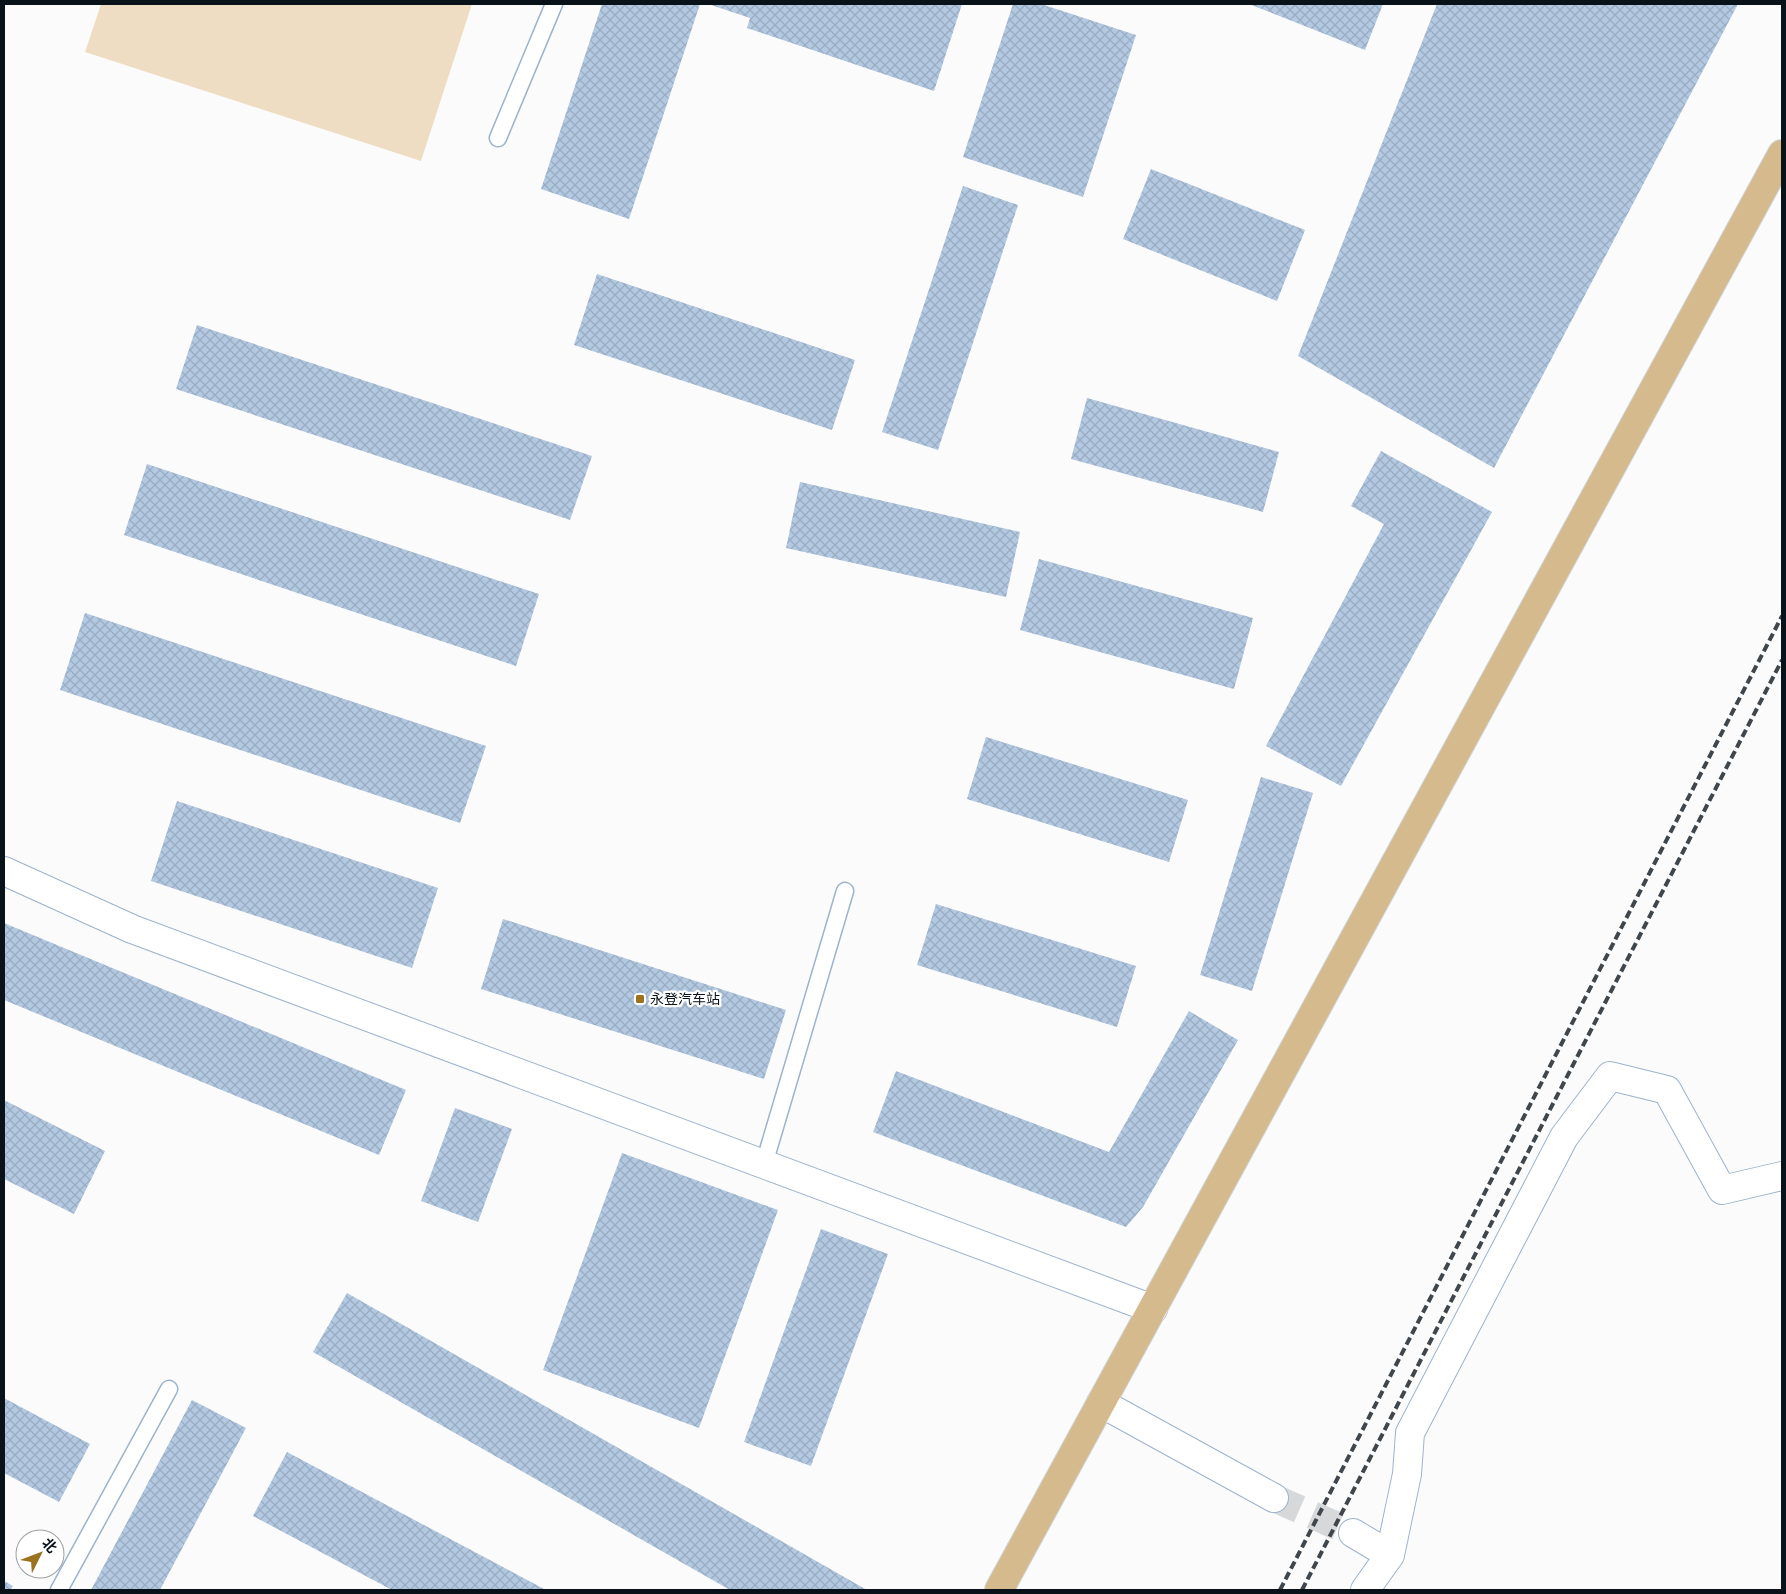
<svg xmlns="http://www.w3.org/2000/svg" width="1786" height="1594" viewBox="0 0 1786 1594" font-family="Inter,'Noto Sans SC',sans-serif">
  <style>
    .pitch { fill: #eeddc3 }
    .building { fill: url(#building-cross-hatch) }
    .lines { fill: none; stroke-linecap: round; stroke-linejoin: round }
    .minor-tunnel { stroke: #d7d8d9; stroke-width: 28; stroke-dasharray: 28 14; stroke-linecap: butt }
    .service-casing { stroke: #9db3cb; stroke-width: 19 }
    .minor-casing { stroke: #9db3cb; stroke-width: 30 }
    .tertiary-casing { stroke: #9db3cb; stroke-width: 30 }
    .primary-casing { stroke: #d3d4d6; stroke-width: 30 }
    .service { stroke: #fff; stroke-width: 16 }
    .minor { stroke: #fff; stroke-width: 28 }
    .tertiary { stroke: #fff; stroke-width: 28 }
    .primary { stroke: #d4ba8c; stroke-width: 28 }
    .rail { stroke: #3f464c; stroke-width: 4; stroke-dasharray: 8 4; stroke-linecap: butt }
    .poi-dot { fill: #9b7220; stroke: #fff; stroke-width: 2 }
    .labels { text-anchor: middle; stroke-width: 4.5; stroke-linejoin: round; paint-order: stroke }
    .poi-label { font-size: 14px; fill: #091119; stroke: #fff; text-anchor: start }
  </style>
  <defs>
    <pattern id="building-cross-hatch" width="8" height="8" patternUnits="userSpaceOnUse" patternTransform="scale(1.25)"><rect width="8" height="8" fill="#b3c9e2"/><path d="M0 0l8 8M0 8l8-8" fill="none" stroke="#99acc1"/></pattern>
  </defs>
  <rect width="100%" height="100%" fill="#fbfbfb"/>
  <!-- pitch -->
  <path class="pitch" d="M 101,4 L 472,4 L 421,161 L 85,52 Z"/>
  <!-- building -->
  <path class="building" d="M 602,4 L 700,4 L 629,219 L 541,189 Z
    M 708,4 L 962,4 L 934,91 L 747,28 L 750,18 Z
    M 1013,4 L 1041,4 L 1136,35 L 1083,197 L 963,157 Z
    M 1249,4 L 1383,4 L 1365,50 Z
    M 1437,4 L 1738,4 L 1494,468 L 1298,356 Z
    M 1151,169 L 1305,230 L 1277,301 L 1123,239 Z
    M 963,186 L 1018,205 L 938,450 L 882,432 Z
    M 597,274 L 855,360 L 832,430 L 574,345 Z
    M 197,325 L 592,456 L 570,520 L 176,389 Z
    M 1087,398 L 1279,452 L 1263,512 L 1071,459 Z
    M 1381,451 L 1492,512 L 1341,786 L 1266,746 L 1384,524 L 1351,506 Z
    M 147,464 L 539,594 L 516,666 L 124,535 Z
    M 800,482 L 1020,532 L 1006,597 L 786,548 Z
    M 1039,559 L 1253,618 L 1234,689 L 1020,630 Z
    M 85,613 L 486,746 L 460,823 L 60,690 Z
    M 986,737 L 1188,800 L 1169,862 L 967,799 Z
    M 1261,777 L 1313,793 L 1252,991 L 1200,975 Z
    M 177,801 L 438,888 L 412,968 L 151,881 Z
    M 936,904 L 1136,966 L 1117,1027 L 917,965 Z
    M 503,919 L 786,1010 L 764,1079 L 481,989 Z
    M 4,923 L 406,1090 L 379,1155 L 4,1000 Z
    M 1189,1011 L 1238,1040 L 1143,1207 L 1126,1227 L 873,1132 L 896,1071 L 1109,1152 Z
    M 4,1100 L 105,1151 L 74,1214 L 4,1179 Z
    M 455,1108 L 512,1129 L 478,1222 L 421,1201 Z
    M 622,1153 L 778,1210 L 699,1428 L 543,1370 Z
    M 821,1229 L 888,1254 L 811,1466 L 744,1442 Z
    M 347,1293 L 867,1590 L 730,1590 L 313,1352 Z
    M 4,1398 L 90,1444 L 59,1502 L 4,1473 Z
    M 192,1400 L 246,1428 L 160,1590 L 91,1590 Z
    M 287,1452 L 546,1590 L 392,1590 L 253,1516 Z
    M 4,1581 L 13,1586 L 10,1590 L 4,1590 Z"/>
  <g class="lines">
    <!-- minor-tunnel -->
    <path class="minor-tunnel" d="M 1274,1498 L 1353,1533"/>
    <!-- service casing -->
    <g class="service-casing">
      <path id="service" d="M 498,138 L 554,4
        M 764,1164 L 845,891
        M 59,1590 L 169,1389"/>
    </g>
    <!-- minor casing -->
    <g class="minor-casing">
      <path id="minor" d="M 1101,1403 L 1274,1498
        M 1353,1533 L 1390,1555
        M 1365,1590 L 1390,1555 L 1407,1474 L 1410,1433 L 1564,1137 L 1610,1076 L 1667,1090 L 1722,1190 L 1782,1176"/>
    </g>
    <!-- tertiary casing -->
    <g class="tertiary-casing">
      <path id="tertiary" d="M 4,871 L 132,929 L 1153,1309"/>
    </g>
    <!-- primary casing -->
    <g class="primary-casing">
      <path id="primary" d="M 999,1590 L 1782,154"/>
    </g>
    <!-- service -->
    <use href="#service" class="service"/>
    <!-- minor -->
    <use href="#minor" class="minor"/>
    <!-- tertiary -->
    <use href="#tertiary" class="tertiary"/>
    <!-- primary -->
    <use href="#primary" class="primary"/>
    <!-- rail -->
    <path class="rail" d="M 1280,1590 L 1782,616
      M 1302,1590 L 1782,660"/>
  </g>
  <!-- markers -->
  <rect class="poi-dot" x="635" y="994" width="10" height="10" rx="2.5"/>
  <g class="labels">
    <!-- poi labels -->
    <g class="poi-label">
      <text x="650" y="1004">永登汽车站</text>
    </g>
  </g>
  <!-- border -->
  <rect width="1786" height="1594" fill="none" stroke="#091119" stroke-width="10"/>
  <!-- north arrow -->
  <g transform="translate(40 1554) rotate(48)"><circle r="24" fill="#ffffff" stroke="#9da0a3"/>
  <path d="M0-4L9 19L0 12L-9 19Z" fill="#9b7220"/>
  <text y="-8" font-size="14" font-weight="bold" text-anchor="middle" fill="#091119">北</text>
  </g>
</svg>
